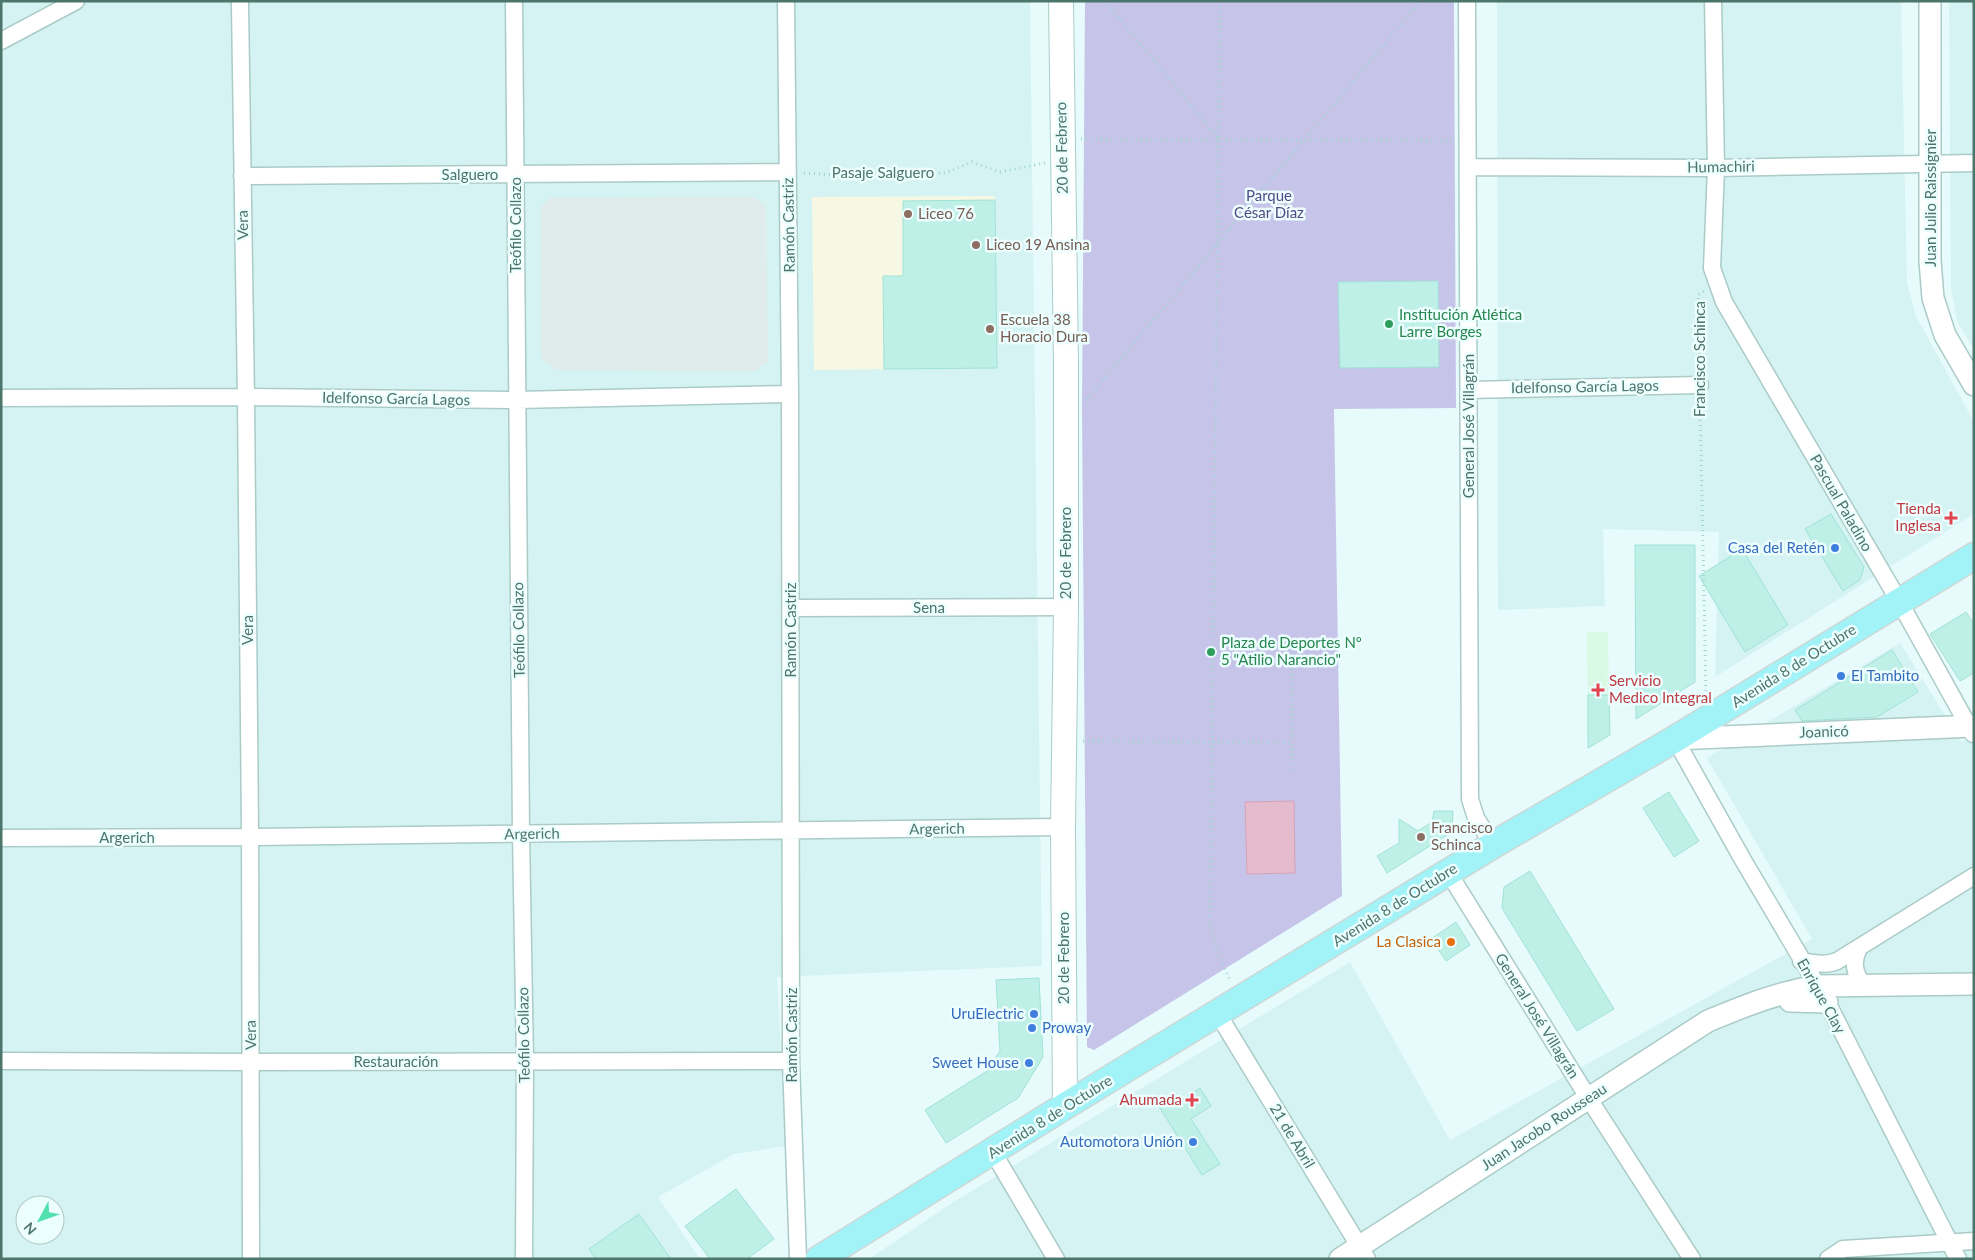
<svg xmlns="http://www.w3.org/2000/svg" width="1975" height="1260" viewBox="0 0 1975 1260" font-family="Lato,sans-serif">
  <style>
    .residential { fill: #d5f3f2; fill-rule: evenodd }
    .industrial { fill: #e0eceb }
    .education { fill: #f7f8e3 }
    .medical { fill: #daf9e4 }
    .green { fill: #c6c5e9 }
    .water { fill: #e5bccd; stroke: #d6a2b8 }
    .building { fill: #bff0e8; stroke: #a0e2d5 }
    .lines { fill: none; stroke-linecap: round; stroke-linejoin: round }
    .minor-casing { stroke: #aacbc7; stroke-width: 19 }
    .tertiary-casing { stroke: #aacbc7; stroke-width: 24 }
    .secondary-casing { stroke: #a9cec9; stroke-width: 26 }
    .primary-casing { stroke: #cdd8d6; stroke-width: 29 }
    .path { stroke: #a2d5cc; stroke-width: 3; stroke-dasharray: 1 4; stroke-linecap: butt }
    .minor { stroke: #fff; stroke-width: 16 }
    .tertiary { stroke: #fff; stroke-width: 21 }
    .secondary { stroke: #fff; stroke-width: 24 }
    .primary { stroke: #a2f3f8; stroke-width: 26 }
    .education-dot { fill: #8d6e63; stroke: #edfefe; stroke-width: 2 }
    .leisure-dot { fill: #2e9e5b; stroke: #edfefe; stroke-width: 2 }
    .health-dot { fill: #e0444e; stroke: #edfefe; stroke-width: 2 }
    .shop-dot { fill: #3f7fe0; stroke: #edfefe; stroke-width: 2 }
    .food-dot { fill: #e8710a; stroke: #edfefe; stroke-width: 2 }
    .labels { text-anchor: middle; stroke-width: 5; stroke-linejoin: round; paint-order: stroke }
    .street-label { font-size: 15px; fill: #4c756c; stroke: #edfefe }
    .park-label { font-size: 15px; fill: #524a86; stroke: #edfefe }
    .education-label { font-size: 15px; fill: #785e54; stroke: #edfefe; text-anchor: start }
    .leisure-label { font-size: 15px; fill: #27864d; stroke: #edfefe; text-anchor: start }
    .health-label { font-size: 15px; fill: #be3a42; stroke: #edfefe; text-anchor: end }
    .shop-label { font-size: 15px; fill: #366cbe; stroke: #edfefe; text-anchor: end }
    .food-label { font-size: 15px; fill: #c56008; stroke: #edfefe; text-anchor: end }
  </style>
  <rect width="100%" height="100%" fill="#e7fbfc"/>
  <!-- residential -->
  <path class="residential" d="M 1,1 L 1030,1 L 1042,966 L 777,977 L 786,1146 L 734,1154 L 658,1197 L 700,1259 L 1,1259 ZM 25,1205 L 55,1205 L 55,1235 L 25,1235 Z
    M 1497,1 L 1901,1 L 1907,282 L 1916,316 L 1974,422 L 1974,514 L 1715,677 L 1719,532 L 1603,529 L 1605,606 L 1498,610 Z
    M 1949,1 L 1974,1 L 1974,350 L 1957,321 L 1951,288 Z
    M 1900,643 L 1961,741 L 1974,740 L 1974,1259 L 869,1259 L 955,1201 L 1350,962 L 1450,1140 L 1812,939 L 1707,758 Z"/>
  <!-- industrial -->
  <path class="industrial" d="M 755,197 L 766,207 L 768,361 L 756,371 L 555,370 L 541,357 L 541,207 L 550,198 Z"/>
  <!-- education -->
  <path class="education" d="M 995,196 L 997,368 L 814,370 L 812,197 Z"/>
  <!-- medical -->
  <path class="medical" d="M 1587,632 L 1608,632 L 1609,695 L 1610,735 L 1588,748 Z"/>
  <!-- green -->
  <path class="green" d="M 1085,1 L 1454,1 L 1456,408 L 1334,409 L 1342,896 L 1094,1050 L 1087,1047 L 1082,408 Z"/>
  <!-- water -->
  <path class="water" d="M 1294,801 L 1295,873 L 1247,874 L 1245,802 Z"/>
  <!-- building -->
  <path class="building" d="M 995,200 L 997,368 L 884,369 L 883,276 L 903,276 L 903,201 Z
    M 1438,281 L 1439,367 L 1340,368 L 1338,282 Z
    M 1831,514 L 1864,567 L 1860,580 L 1843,591 L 1805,529 Z
    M 1635,545 L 1695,545 L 1695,682 L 1636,719 Z
    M 1742,549 L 1788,625 L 1745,652 L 1699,576 Z
    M 1966,612 L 1974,624 L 1974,673 L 1960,681 L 1930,634 Z
    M 1892,650 L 1918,692 L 1877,717 L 1802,721 L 1795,710 Z
    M 1588,695 L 1609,695 L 1610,735 L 1588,748 Z
    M 1669,792 L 1699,841 L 1674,857 L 1643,808 Z
    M 1434,811 L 1453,811 L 1452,832 L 1387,873 L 1377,856 L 1399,843 L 1399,819 L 1418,831 L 1432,822 Z
    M 1530,871 L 1614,1009 L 1577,1031 L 1502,908 L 1504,887 Z
    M 1456,922 L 1470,945 L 1446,961 L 1431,939 Z
    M 1039,978 L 1043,1057 L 1018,1098 L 946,1143 L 925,1110 L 987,1071 L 1000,1051 L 996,980 Z
    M 1200,1088 L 1211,1106 L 1191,1119 L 1220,1164 L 1202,1175 L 1158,1105 L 1176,1094 L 1180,1101 Z
    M 736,1189 L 774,1239 L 747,1259 L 710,1259 L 685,1226 Z
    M 639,1214 L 671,1259 L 596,1259 L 589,1249 Z"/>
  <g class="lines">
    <!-- minor casing -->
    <g class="minor-casing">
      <path id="minor" d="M 240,1 C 241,134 245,267 246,399 C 249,686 252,972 251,1259
        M 514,1 L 521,834 L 525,1061 L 524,1259
        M 786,1 L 790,394 L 791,1061 L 798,1259
        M 1467,1 L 1470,799 L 1476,818 L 1493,845
        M 1713,1 L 1716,168 L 1712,268 L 1724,302 L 1899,601 L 1973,734
        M 1,41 L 76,1
        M 1468,167 L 1716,168 L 1974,163
        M 242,176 L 788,172
        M 1469,390 L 1700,385
        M 1,398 L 246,397 L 517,400 L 790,394
        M 791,608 L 1066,607
        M 1675,739 L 1743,860 L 1827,1002 L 1958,1259
        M 1,838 L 249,837 L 1063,827
        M 1448,872 L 1589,1099 L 1692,1259
        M 1858,950 C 1852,964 1855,973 1863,986
        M 1801,961 C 1814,963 1825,966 1837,961 L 1974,876
        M 1218,1014 L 1367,1259
        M 1,1061 L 251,1062 L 791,1061
        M 993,1152 L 1056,1259
        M 1828,1259 L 1843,1249 L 1974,1241"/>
    </g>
    <!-- tertiary casing -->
    <g class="tertiary-casing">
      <path id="tertiary" d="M 1930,1 L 1930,261 L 1933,298 L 1945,335 L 1974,385
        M 1675,739 L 1974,726
        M 1790,1001 L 1827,1002
        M 1340,1259 L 1708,1021 C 1744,1006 1779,992 1817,986 L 1974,984"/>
    </g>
    <!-- secondary casing -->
    <g class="secondary-casing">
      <path id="secondary" d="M 1061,1 L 1066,363 L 1066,607 L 1063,827 L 1065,1106"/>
    </g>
    <!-- primary casing -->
    <g class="primary-casing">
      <path id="primary" d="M 819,1259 L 1065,1106 L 1493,845 L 1675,739 L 1974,556"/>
    </g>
    <!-- path -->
    <path class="path" d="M 1105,1 L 1219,139
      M 1220,1 L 1210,923 L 1218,955 L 1231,982
      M 1081,139 L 1453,141
      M 804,173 L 854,176 L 946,173 L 972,162 L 1000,172 L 1045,163
      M 1700,369 L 1698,295 L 1704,291
      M 1086,400 L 1421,1
      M 1700,400 L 1706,697
      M 1291,649 L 1293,773
      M 1083,741 L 1293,743"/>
    <!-- minor -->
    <use href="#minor" class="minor"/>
    <!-- tertiary -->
    <use href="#tertiary" class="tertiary"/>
    <!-- secondary -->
    <use href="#secondary" class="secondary"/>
    <!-- primary -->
    <use href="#primary" class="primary"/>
  </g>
  <!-- markers -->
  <g class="education-dot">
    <circle cx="908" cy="214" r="5"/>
    <circle cx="976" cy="245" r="5"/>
    <circle cx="990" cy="329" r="5"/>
    <circle cx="1421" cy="837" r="5"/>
  </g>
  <g class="leisure-dot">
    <circle cx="1389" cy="324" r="5"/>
    <circle cx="1211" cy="652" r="5"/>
  </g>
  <g class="health-dot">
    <path d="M1948.5 510.5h5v5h5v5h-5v5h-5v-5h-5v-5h5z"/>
    <path d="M1595.5 682.5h5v5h5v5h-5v5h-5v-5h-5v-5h5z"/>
    <path d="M1189.5 1092.5h5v5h5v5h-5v5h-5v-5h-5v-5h5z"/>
  </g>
  <g class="shop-dot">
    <circle cx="1835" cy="548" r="5"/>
    <circle cx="1841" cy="676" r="5"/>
    <circle cx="1034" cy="1014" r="5"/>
    <circle cx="1032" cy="1028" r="5"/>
    <circle cx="1029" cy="1063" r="5"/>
    <circle cx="1193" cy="1142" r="5"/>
  </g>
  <circle class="food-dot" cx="1451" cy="942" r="5"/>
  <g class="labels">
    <!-- street labels -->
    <g class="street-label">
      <text transform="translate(1062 148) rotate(-91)" y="5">20 de Febrero</text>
      <text transform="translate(1721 167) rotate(-1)" y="5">Humachiri</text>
      <text x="883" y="178">Pasaje Salguero</text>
      <text x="470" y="180">Salguero</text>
      <text transform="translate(1931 198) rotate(-90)" y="5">Juan Julio Raissignier</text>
      <text transform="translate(243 225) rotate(-91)" y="5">Vera</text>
      <text transform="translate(516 225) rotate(-90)" y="5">Teófilo Collazo</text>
      <text transform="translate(789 225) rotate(-91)" y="5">Ramón Castriz</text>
      <text transform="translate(1700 359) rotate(-90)" y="5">Francisco Schinca</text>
      <text transform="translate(1585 387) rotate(-1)" y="5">Idelfonso García Lagos</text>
      <text transform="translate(396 399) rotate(1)" y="5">Idelfonso García Lagos</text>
      <text transform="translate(1469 426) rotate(-90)" y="5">General José Villagrán</text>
      <text transform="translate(1841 503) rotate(60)" y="5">Pascual Paladino</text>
      <text transform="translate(1066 553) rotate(-90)" y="5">20 de Febrero</text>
      <text x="929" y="613">Sena</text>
      <text transform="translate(248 630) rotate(-90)" y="5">Vera</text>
      <text transform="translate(519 630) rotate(-91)" y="5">Teófilo Collazo</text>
      <text transform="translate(791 630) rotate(-90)" y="5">Ramón Castriz</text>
      <text transform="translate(1794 666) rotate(-32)" y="5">Avenida 8 de Octubre</text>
      <text transform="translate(1824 732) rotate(-2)" y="5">Joanicó</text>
      <text transform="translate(937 829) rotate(-1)" y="5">Argerich</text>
      <text transform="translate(532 834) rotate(-1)" y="5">Argerich</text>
      <text x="127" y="843">Argerich</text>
      <text transform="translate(1395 905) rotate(-32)" y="5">Avenida 8 de Octubre</text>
      <text transform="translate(1064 958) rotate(-90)" y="5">20 de Febrero</text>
      <text transform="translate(1821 996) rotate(61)" y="5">Enrique Clay</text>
      <text transform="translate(1537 1016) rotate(58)" y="5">General José Villagrán</text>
      <text transform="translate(251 1035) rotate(-91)" y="5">Vera</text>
      <text transform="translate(524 1035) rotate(-91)" y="5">Teófilo Collazo</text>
      <text transform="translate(792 1035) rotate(-90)" y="5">Ramón Castriz</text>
      <text x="396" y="1067">Restauración</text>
      <text transform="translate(1050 1117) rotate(-32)" y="5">Avenida 8 de Octubre</text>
      <text transform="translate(1544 1127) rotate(-33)" y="5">Juan Jacobo Rousseau</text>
      <text transform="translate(1292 1136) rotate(59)" y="5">21 de Abril</text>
    </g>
    <!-- park labels -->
    <g class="park-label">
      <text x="1269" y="201">Parque<tspan x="1269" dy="17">César Díaz</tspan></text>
    </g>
    <!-- education labels -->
    <g class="education-label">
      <text x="918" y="219">Liceo 76</text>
      <text x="986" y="250">Liceo 19 Ansina</text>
      <text x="1000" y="325">Escuela 38<tspan x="1000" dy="17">Horacio Dura</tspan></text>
      <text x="1431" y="833">Francisco<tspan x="1431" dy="17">Schinca</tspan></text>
    </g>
    <!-- leisure labels -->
    <g class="leisure-label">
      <text x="1399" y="320">Institución Atlética<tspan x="1399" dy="17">Larre Borges</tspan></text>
      <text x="1221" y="648">Plaza de Deportes Nº<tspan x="1221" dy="17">5 "Atilio Narancio"</tspan></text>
    </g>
    <!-- health labels -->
    <g class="health-label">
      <text x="1941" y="514">Tienda<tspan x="1941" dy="17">Inglesa</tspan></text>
      <text x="1609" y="686" text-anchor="start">Servicio<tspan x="1609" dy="17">Medico Integral</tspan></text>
      <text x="1182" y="1105">Ahumada</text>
    </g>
    <!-- shop labels -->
    <g class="shop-label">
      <text x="1825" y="553">Casa del Retén</text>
      <text x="1851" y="681" text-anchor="start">El Tambito</text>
      <text x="1024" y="1019">UruElectric</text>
      <text x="1042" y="1033" text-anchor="start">Proway</text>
      <text x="1019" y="1068">Sweet House</text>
      <text x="1183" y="1147">Automotora Unión</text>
    </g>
    <!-- food labels -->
    <g class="food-label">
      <text x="1441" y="947">La Clasica</text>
    </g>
  </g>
  <!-- border -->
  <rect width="1975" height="1260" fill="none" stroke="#4c756c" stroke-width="5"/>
  <!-- north arrow -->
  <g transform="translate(40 1220) rotate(229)"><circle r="24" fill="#edfefe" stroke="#adc7c4"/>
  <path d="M0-4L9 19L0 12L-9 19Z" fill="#50e1ae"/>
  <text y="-8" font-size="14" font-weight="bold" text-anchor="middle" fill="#4c756c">N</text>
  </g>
</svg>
